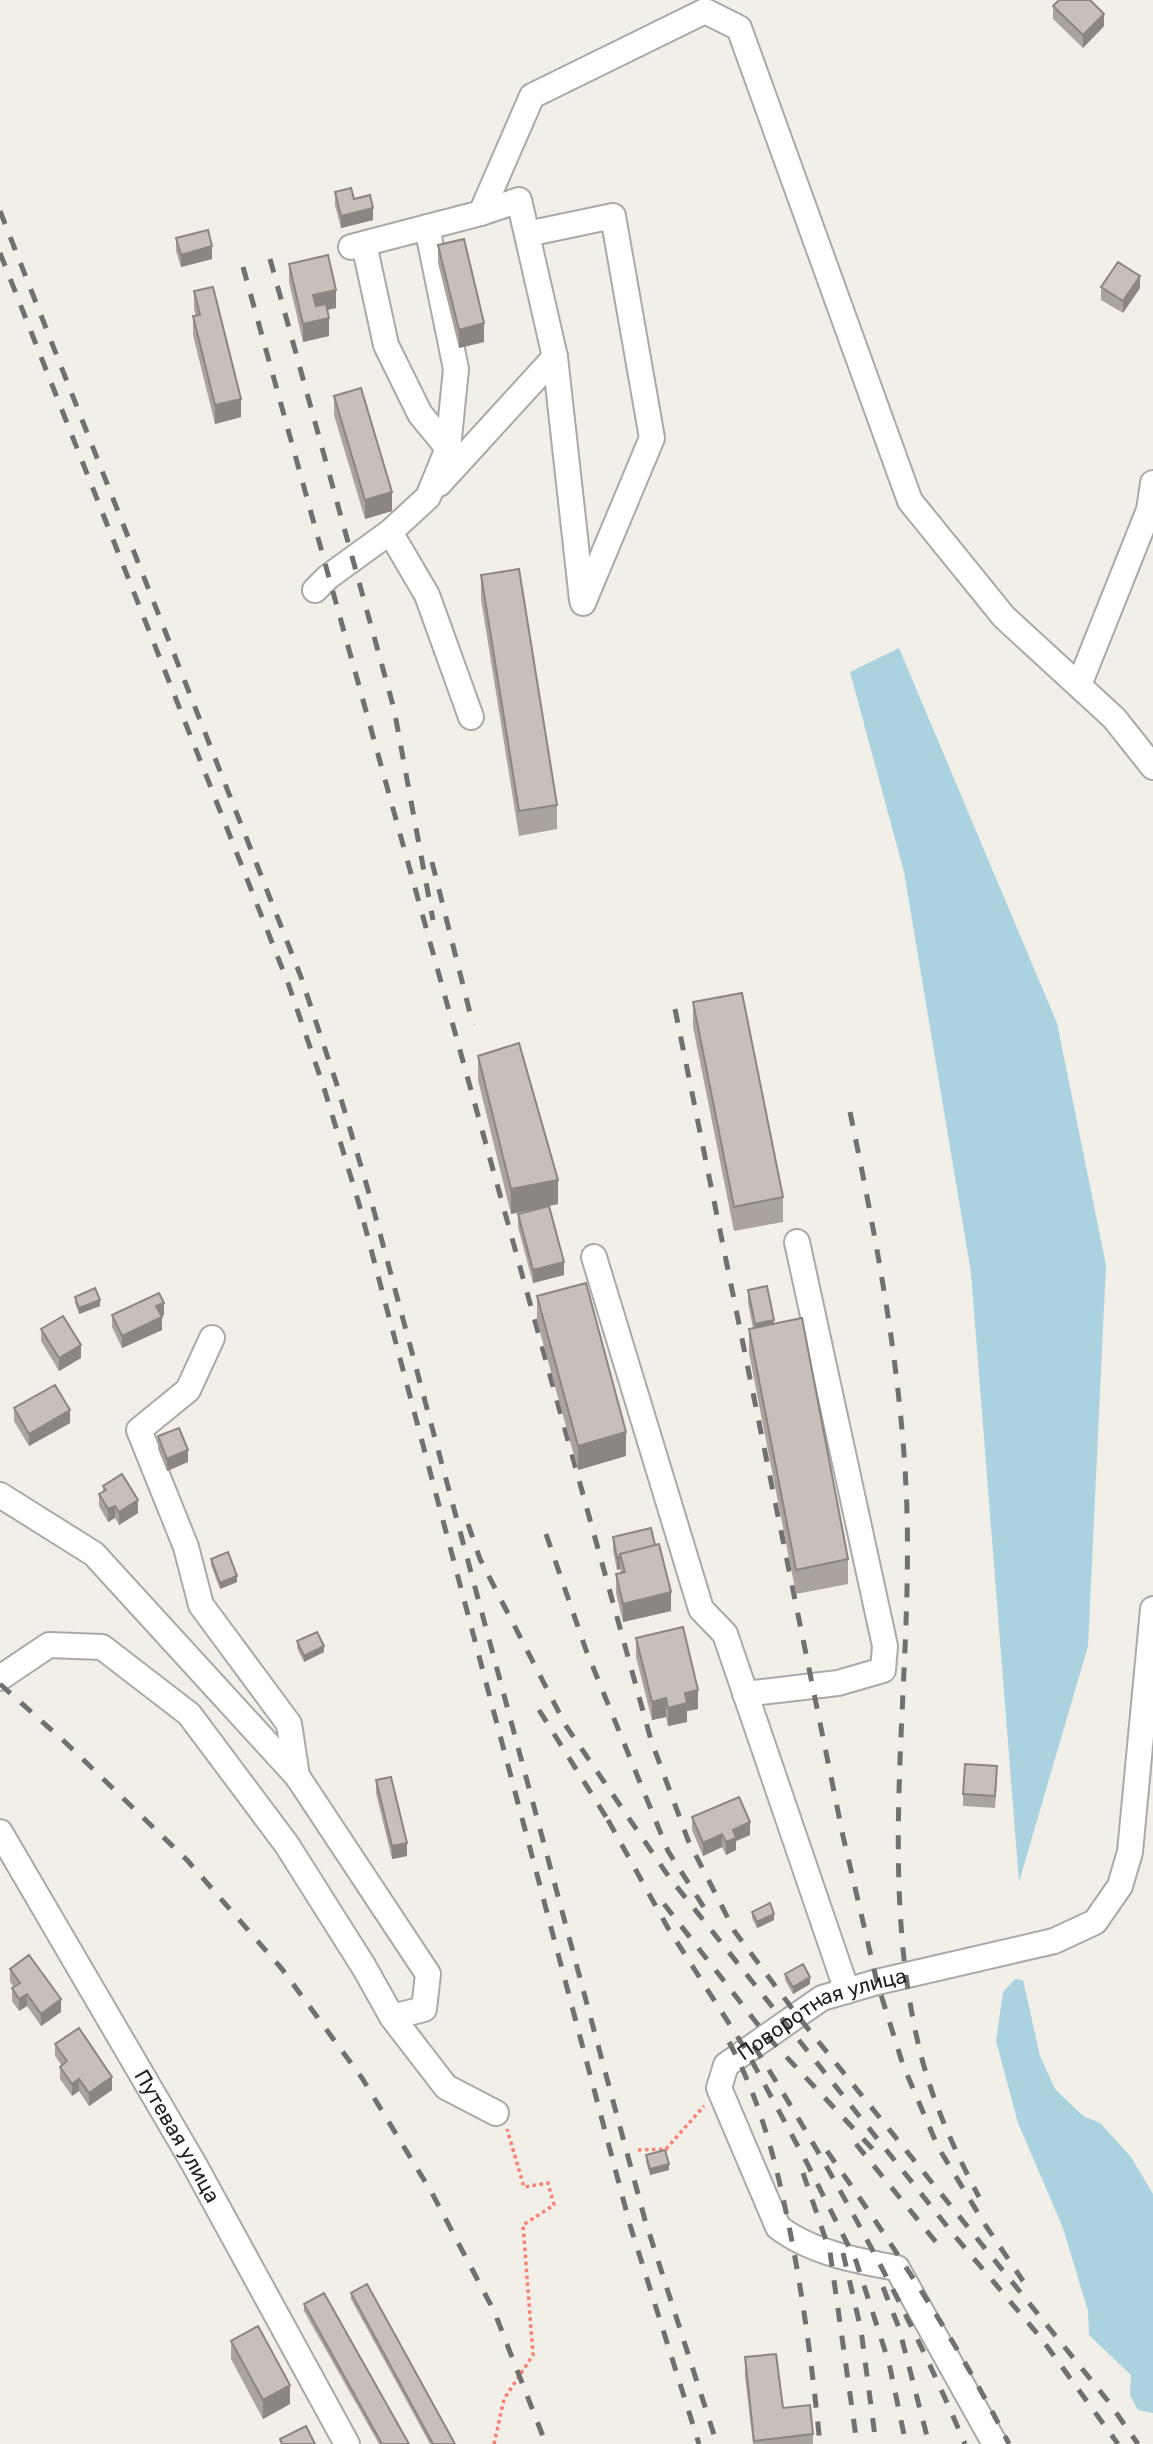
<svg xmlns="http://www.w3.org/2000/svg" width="1153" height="2444" viewBox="0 0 1153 2444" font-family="Rubik,sans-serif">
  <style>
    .water { fill: #aad3df }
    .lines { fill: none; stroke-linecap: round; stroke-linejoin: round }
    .minor-casing { stroke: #a9a9a9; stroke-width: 28 }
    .path { stroke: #fa8072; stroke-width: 3.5; stroke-dasharray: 3.5 3.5; stroke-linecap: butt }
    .minor { stroke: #fff; stroke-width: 24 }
    .rail { stroke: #707070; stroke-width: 5; stroke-dasharray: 14 14; stroke-linecap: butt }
    .wall { fill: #aba49e }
    .shaded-wall { fill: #8b8681 }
    .building { fill: #c7bfb8; stroke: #8b8681; stroke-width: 2 }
    .labels { text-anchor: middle; stroke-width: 6; stroke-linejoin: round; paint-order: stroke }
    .street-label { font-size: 21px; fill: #222; stroke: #fff }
  </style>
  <rect width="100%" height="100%" fill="#f2efe9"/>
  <!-- water -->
  <path class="water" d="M 899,648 L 1057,1023 L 1106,1265 L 1088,1646 L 1019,1882 L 971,1273 L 904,872 L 850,672 Z
    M 1015,1979 L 1023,1980 L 1040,2056 L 1055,2089 L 1083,2116 L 1100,2123 L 1131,2157 L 1153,2194 L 1153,2413 L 1138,2410 L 1130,2395 L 1131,2375 L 1089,2335 L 1088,2311 L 1063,2228 L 1018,2123 L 996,2041 L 1003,1992 Z"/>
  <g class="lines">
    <!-- minor casing -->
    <g class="minor-casing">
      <g id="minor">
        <path d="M 527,234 L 613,216 L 652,438 L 583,603"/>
        <path d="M 364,244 L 386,345 L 420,414 L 448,448"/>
        <path d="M 351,247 L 481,213 L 532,96 L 705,11 L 739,28 L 910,501 L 1004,617 L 1114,718 L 1153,767"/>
        <path d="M 555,357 L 582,600"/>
        <path d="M 439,484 L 555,357 L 519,200 L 481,213"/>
        <path d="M 390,532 L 427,595 L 471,717"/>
        <path d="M 315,590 L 328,577 L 390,532 L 428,497 L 448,448 L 456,369 L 427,227"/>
        <path d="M 1079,685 L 1149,510 L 1153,483"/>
        <path d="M 594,1257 L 701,1609 L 725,1634 L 847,1991"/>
        <path d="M 212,1338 L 188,1390 L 139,1430 L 186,1547 L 201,1605 L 289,1724 L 297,1776"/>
        <path d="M 0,1495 L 94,1554 L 297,1776 L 428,1974 L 424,2009 L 392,2017 L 364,1967 L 287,1845 L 189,1714 L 102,1647 L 49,1645 L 0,1678"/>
        <path d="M 745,1694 L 838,1683 L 883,1670 L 885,1646 L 797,1242"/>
        <path id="s1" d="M 0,1832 L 194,2164 L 347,2444"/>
        <path d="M 392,2017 L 446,2087 L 496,2113"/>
        <path id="s2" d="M 995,2444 L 897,2268 C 857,2261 810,2252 778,2227 L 719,2088 L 726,2065 L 822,1998 L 877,1982 L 1054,1941 L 1095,1922 L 1120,1886 L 1130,1852 L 1153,1609"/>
      </g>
    </g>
    <!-- path -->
    <path class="path" d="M 638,2150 L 666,2149 L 704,2106
      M 494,2444 L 504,2399 L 533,2355 L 523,2225 L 554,2205 L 548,2183 L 524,2187 L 507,2129"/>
    <!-- minor -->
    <use href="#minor" class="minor"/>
    <!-- rail -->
    <path class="rail" d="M 0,211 L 301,977 L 336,1082 L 371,1200 L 645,2220 L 717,2444
      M 0,253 L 288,983 L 324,1088 L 359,1204 L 630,2225 L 699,2444
      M 270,259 L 394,709 L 433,920
      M 243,267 L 651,1740 L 688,1840 L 735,1932 L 797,2015 L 1108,2401 L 1138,2444
      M 432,862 L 473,1025
      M 675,1009 L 843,1836 L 877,1982 L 903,2065 L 938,2147 L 984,2223 L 1023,2281
      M 850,1112 C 877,1243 903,1377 907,1512 C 912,1693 876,1882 922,2059 C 935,2108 956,2153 979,2197
      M 468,1524 L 480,1559 L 566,1726 L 669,1877 L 954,2235 L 1041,2338 L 1118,2444
      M 546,1534 L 586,1650 L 668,1851 L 705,1909
      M 0,1684 L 66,1743 L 187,1860 L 282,1969 L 362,2078 L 432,2193 L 494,2311 L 546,2444
      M 539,1710 L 613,1828
      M 608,1820 L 668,1928 L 746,2050 L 808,2165 L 856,2261 L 889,2363 L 906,2444
      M 664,1904 L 766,2035 L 882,2159
      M 729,2042 C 757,2094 773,2150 785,2207 C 802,2286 812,2364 820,2444
      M 754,2046 C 835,2175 906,2305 965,2444
      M 856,2144 L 940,2247
      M 827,2151 C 893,2245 957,2341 1009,2444
      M 803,2173 L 830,2252 L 857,2444
      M 843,2253 L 861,2330 L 876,2444
      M 883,2287 L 899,2328 L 929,2444"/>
  </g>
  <!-- wall -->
  <path class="wall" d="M 1053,6 L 1104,26 L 1083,48 L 1053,19 Z
    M 335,192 L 354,199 L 373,220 L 341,228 L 335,205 Z
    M 176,238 L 212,259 L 181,267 L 176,251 Z
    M 438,245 L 484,342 L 459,348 L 438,263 Z
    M 289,264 L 336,308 L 327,310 L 329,336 L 303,342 L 289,282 Z
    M 1101,287 L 1140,288 L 1123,313 L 1101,300 Z
    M 194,291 L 241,417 L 215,424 L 193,335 L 193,316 L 196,316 L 194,310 Z
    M 334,396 L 392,511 L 365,519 L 334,415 Z
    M 481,575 L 557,805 L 557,829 L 519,836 L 481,599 Z
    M 693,1002 L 783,1197 L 783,1222 L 734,1231 L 693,1027 Z
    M 478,1056 L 558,1204 L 511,1214 L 478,1080 Z
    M 518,1214 L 564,1275 L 533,1283 L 518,1227 Z
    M 748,1290 L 774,1324 L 848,1559 L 848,1584 L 796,1594 L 749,1353 L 749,1329 L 753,1328 L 748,1303 Z
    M 537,1296 L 626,1456 L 578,1470 L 537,1321 Z
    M 75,1297 L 100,1306 L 79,1314 L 75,1303 Z
    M 112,1315 L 164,1315 L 161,1316 L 162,1330 L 122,1348 L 112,1327 Z
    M 41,1329 L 81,1358 L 59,1371 L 41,1341 Z
    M 14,1408 L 70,1423 L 29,1446 L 14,1421 Z
    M 158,1436 L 188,1462 L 167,1471 L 158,1449 Z
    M 103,1486 L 138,1513 L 119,1525 L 115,1518 L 108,1522 L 99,1506 L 99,1494 L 103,1492 Z
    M 613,1537 L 671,1611 L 623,1622 L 616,1593 L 616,1574 L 621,1573 L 620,1569 L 617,1570 L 613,1550 Z
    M 211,1559 L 237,1582 L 220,1589 L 211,1565 Z
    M 636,1638 L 698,1709 L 687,1711 L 687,1722 L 668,1726 L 666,1717 L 652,1720 L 636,1657 Z
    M 297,1641 L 324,1652 L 304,1662 L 297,1648 Z
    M 997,1778 L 995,1808 L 963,1806 L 963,1794 Z
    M 376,1780 L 407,1856 L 392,1859 L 376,1793 Z
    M 692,1817 L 750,1835 L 736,1841 L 736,1850 L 726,1855 L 722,1847 L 703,1856 L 692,1830 Z
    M 752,1912 L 774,1920 L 757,1928 L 752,1918 Z
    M 10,1969 L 61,2012 L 41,2026 L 27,2006 L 19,2011 L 12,2001 L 12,1988 L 14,1987 L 10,1982 Z
    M 785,1974 L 810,1984 L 793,1994 L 785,1980 Z
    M 55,2044 L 112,2090 L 89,2106 L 79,2091 L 72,2096 L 60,2079 L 60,2067 L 62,2066 L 55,2056 Z
    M 646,2155 L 669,2170 L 650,2175 L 646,2162 Z
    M 351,2293 L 455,2444 L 430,2444 L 351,2299 Z
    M 304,2304 L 409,2444 L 379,2444 L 304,2311 Z
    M 231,2341 L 290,2404 L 263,2419 L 231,2359 Z
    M 745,2357 L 783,2408 L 813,2434 L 813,2444 L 753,2444 L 745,2376 Z"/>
  <!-- shaded-wall -->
  <path class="shaded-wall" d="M 1104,14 L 1104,26 L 1083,48 L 1083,35 Z
    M 373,208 L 373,220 L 341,228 L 341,216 Z
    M 212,246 L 212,259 L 181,267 L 181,255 Z
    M 1140,276 L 1140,288 L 1123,313 L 1123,301 Z
    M 336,290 L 336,308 L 313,313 L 313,295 Z
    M 329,318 L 329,336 L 303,342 L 303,324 Z
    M 484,323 L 484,342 L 459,348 L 459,330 Z
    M 241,399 L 241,417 L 215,424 L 215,405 Z
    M 392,492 L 392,511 L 365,519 L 365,500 Z
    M 558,1180 L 558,1204 L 511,1214 L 511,1189 Z
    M 564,1262 L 564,1275 L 533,1283 L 533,1270 Z
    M 100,1300 L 100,1306 L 79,1314 L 79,1308 Z
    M 164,1303 L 164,1315 L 156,1319 L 156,1306 Z
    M 162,1317 L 162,1330 L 122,1348 L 122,1336 Z
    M 774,1320 L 774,1332 L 755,1337 L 755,1324 Z
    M 81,1345 L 81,1358 L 59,1371 L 59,1358 Z
    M 70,1410 L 70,1423 L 29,1446 L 29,1434 Z
    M 626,1432 L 626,1456 L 578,1470 L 578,1446 Z
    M 188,1450 L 188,1462 L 167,1471 L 167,1459 Z
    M 138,1500 L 138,1513 L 119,1525 L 119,1512 Z
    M 115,1506 L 115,1518 L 108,1522 L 108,1509 Z
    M 620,1557 L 620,1569 L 617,1570 L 617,1558 Z
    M 237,1576 L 237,1582 L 220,1589 L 220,1583 Z
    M 671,1592 L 671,1611 L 623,1622 L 623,1604 Z
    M 324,1646 L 324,1652 L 304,1662 L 304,1656 Z
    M 698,1690 L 698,1709 L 687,1711 L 687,1722 L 668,1726 L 668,1708 L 685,1693 Z
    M 666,1698 L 666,1717 L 652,1720 L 652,1702 Z
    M 750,1822 L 750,1835 L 736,1841 L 736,1850 L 726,1855 L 726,1842 L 733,1830 Z
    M 722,1834 L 722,1847 L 703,1856 L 703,1843 Z
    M 407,1843 L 407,1856 L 392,1859 L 392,1846 Z
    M 774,1914 L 774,1920 L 757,1928 L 757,1922 Z
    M 810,1977 L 810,1984 L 793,1994 L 793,1987 Z
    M 27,1994 L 27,2006 L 19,2011 L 19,1999 Z
    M 61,1999 L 61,2012 L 41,2026 L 41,2014 Z
    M 112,2077 L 112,2090 L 89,2106 L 89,2093 Z
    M 79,2079 L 79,2091 L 72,2096 L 72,2084 Z
    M 669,2164 L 669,2170 L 650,2175 L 650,2169 Z
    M 290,2385 L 290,2404 L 263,2419 L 263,2400 Z"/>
  <!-- building -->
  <path class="building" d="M 1059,0 L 1090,0 L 1104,14 L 1083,35 L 1053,6 Z
    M 351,188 L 354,199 L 370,195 L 373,208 L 341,216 L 335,192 Z
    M 208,230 L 212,246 L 181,255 L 176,238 Z
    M 464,239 L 484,323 L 459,330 L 438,245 Z
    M 328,255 L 336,290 L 313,295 L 316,306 L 326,304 L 329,318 L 303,324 L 289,264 Z
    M 1118,262 L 1140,276 L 1123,301 L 1101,287 Z
    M 213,287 L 241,399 L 215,405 L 193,316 L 200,315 L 194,291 Z
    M 361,388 L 392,492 L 365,500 L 334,396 Z
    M 519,569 L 557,805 L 519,811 L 481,575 Z
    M 742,993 L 783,1197 L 734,1207 L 693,1002 Z
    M 519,1043 L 558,1180 L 511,1189 L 478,1056 Z
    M 549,1206 L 564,1262 L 533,1270 L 518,1214 Z
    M 586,1283 L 626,1432 L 578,1446 L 537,1296 Z
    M 767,1286 L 774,1320 L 755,1324 L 748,1290 Z
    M 95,1288 L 100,1300 L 79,1308 L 75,1297 Z
    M 159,1293 L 164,1303 L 156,1306 L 162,1317 L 122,1336 L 112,1315 Z
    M 63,1316 L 81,1345 L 59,1358 L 41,1329 Z
    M 802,1318 L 848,1559 L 796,1570 L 749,1329 Z
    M 55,1385 L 70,1410 L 29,1434 L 14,1408 Z
    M 179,1428 L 188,1450 L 167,1459 L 158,1436 Z
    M 122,1474 L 138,1500 L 119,1512 L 115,1506 L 108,1509 L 99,1494 L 106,1490 L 103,1486 Z
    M 651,1528 L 655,1545 L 620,1554 L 620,1557 L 617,1558 L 613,1537 Z
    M 659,1544 L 671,1592 L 623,1604 L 616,1574 L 625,1572 L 620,1554 Z
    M 228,1552 L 237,1576 L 220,1583 L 211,1559 Z
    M 683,1627 L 698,1690 L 685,1693 L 687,1703 L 668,1708 L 666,1698 L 652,1702 L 636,1638 Z
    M 317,1632 L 324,1646 L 304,1656 L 297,1641 Z
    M 965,1764 L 997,1766 L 995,1796 L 963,1794 Z
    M 391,1777 L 407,1843 L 392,1846 L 376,1780 Z
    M 739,1797 L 750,1822 L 733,1830 L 736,1838 L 726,1842 L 722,1834 L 703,1843 L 692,1817 Z
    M 770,1903 L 774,1914 L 757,1922 L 752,1912 Z
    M 29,1955 L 61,1999 L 41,2014 L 27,1994 L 19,1999 L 12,1988 L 20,1983 L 10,1969 Z
    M 803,1964 L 810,1977 L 793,1987 L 785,1974 Z
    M 79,2028 L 112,2077 L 89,2093 L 79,2079 L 72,2084 L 60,2067 L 67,2061 L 55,2044 Z
    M 665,2150 L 669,2164 L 650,2169 L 646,2155 Z
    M 367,2284 L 455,2444 L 433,2444 L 351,2293 Z
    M 324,2293 L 409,2444 L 382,2444 L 304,2304 Z
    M 258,2326 L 290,2385 L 263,2400 L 231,2341 Z
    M 776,2354 L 783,2408 L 810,2405 L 813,2434 L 754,2441 L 745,2357 Z
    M 306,2426 L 315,2444 L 282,2444 L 280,2439 Z"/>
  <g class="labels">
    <!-- street labels -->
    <g class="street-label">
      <text dy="7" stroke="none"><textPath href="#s2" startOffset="614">Поворотная улица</textPath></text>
      <text dy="7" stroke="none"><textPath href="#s1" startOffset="352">Путевая улица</textPath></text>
    </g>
  </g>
</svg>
